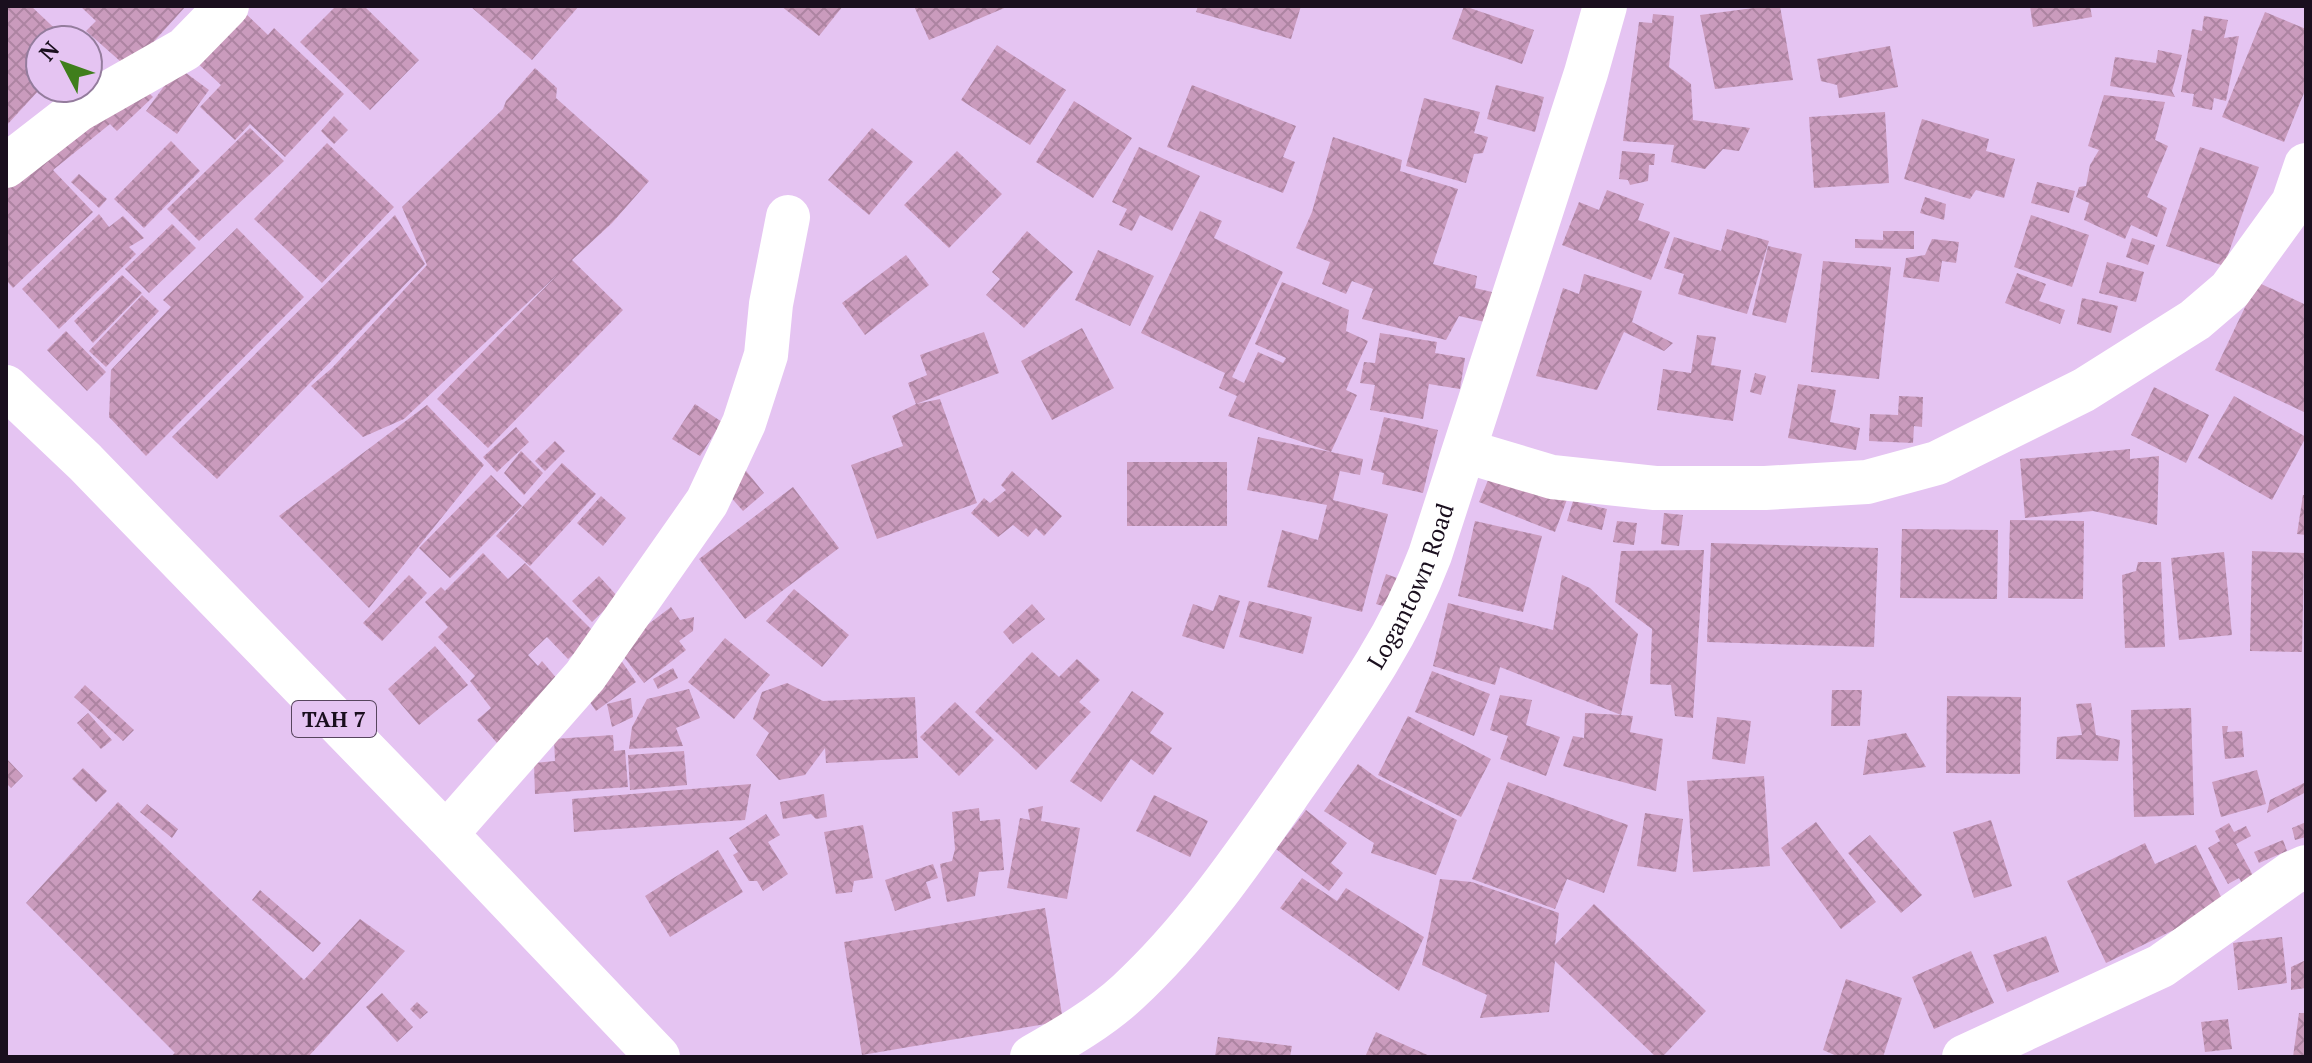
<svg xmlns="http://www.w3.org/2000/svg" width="2312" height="1063" viewBox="0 0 2312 1063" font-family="'PT Serif',serif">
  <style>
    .building { fill: url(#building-cross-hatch) }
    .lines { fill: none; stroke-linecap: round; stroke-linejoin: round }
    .street { stroke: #fff; stroke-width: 44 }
    .secondary { stroke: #fff; stroke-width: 44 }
    .highway { stroke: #fff; stroke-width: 44 }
    .labels { text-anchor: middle; stroke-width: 6; stroke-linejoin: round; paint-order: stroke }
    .shield { fill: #e5c4f2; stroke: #57455e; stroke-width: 2 }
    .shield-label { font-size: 22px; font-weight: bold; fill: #1a0f1e }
    .street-label { font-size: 24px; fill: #1a0f1e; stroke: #e5c4f2 }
  </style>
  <defs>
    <pattern id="building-cross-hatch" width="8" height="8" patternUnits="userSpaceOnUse" patternTransform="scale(2)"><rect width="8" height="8" fill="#ca9bbd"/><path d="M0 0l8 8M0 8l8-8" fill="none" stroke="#ad84a2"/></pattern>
  </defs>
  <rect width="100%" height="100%" fill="#e5c4f2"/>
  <!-- building -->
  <path class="building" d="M 6,6 L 31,6 L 67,40 L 40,40 L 40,89 L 6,126 Z
    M 80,6 L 186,6 L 129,69 L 86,31 L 96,21 Z
    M 336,6 L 364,6 L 419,60 L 370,110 L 300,42 Z
    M 470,6 L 579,6 L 532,60 Z
    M 781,6 L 843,6 L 819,36 Z
    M 914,6 L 1009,6 L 929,40 Z
    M 1198,6 L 1301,6 L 1291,39 L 1196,12 Z
    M 1464,6 L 1534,30 L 1522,64 L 1452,39 Z
    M 1769,6 L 1780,6 L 1793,80 L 1715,89 L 1700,15 Z
    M 2030,6 L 2090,6 L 2092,17 L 2033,27 Z
    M 242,10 L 268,35 L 274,28 L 344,94 L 285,157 L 250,124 L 235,140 L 200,107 L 221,85 L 194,60 Z
    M 2265,12 L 2306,29 L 2306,88 L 2284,142 L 2222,117 Z
    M 1653,14 L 1674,16 L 1669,67 L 1691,84 L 1693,120 L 1750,128 L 1739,151 L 1723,149 L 1705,169 L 1671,162 L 1674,145 L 1623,141 L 1639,22 L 1652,23 Z
    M 2204,16 L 2228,20 L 2224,38 L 2239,36 L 2226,101 L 2214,98 L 2212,110 L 2192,106 L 2194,94 L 2181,92 L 2192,29 L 2202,31 Z
    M 997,45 L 1066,90 L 1030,145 L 961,100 Z
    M 1890,46 L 1898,87 L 1839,98 L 1837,85 L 1821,81 L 1817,59 Z
    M 2158,50 L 2182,55 L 2172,91 L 2175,97 L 2110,86 L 2115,57 L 2156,63 Z
    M 178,67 L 209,90 L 177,134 L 146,111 Z
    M 535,68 L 557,88 L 556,98 L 649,181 L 612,223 L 572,260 L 623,310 L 488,448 L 437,399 L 557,275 L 404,419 L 363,437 L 311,386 L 332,368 L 427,265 L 402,207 L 503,109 L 506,101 Z
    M 1192,85 L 1296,126 L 1283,157 L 1295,162 L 1283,193 L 1167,147 Z
    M 1496,85 L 1544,97 L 1535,132 L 1487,119 Z
    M 145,89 L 153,97 L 117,131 L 110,124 L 53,170 L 93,212 L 13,288 L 6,280 L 6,178 Z
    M 2104,95 L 2165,102 L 2155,140 L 2168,146 L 2147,197 L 2167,208 L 2157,237 L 2131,225 L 2125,239 L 2084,220 L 2089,203 L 2076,197 L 2079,187 L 2086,186 L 2090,165 L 2099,150 L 2088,146 Z
    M 1424,98 L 1480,112 L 1474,133 L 1488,137 L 1483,153 L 1474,154 L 1466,183 L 1406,166 Z
    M 1074,101 L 1132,138 L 1093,198 L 1036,162 Z
    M 1885,112 L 1889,183 L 1814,188 L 1809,117 Z
    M 334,116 L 348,130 L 334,144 L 321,131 Z
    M 1922,119 L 1989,139 L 1986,151 L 2015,159 L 2004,198 L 1976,190 L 1970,199 L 1904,179 Z
    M 250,128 L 284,161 L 199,241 L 167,209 Z
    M 872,128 L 913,162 L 869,215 L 828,180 Z
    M 1333,137 L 1402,160 L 1400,171 L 1458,189 L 1433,264 L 1477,276 L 1475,288 L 1496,293 L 1489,323 L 1459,316 L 1446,340 L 1362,319 L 1373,289 L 1352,281 L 1346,294 L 1322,284 L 1330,262 L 1296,248 L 1312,212 Z
    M 171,141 L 200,171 L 144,228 L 114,199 Z
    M 327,143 L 394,207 L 322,283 L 254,219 Z
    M 1139,147 L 1200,176 L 1172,231 L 1140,215 L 1132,231 L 1119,225 L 1127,209 L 1112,202 Z
    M 2200,147 L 2259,167 L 2224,266 L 2166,246 Z
    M 957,151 L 1002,194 L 949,248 L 904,205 Z
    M 1622,151 L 1655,154 L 1654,165 L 1649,165 L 1648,181 L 1630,185 L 1628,180 L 1619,179 Z
    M 79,174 L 107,199 L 99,208 L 71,182 Z
    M 2037,182 L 2075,191 L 2069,213 L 2031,203 Z
    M 1607,190 L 1644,204 L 1638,220 L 1670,232 L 1651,280 L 1562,245 L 1579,202 L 1599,210 Z
    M 1925,197 L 1946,204 L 1944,220 L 1920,213 Z
    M 1200,211 L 1222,221 L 1214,238 L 1283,272 L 1232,377 L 1244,383 L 1258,352 L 1283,363 L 1286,358 L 1255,344 L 1282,282 L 1349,310 L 1346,331 L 1368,341 L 1346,390 L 1357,395 L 1331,452 L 1363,459 L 1360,475 L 1340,471 L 1333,500 L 1388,514 L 1362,612 L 1267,587 L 1282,530 L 1318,540 L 1327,505 L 1247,490 L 1258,437 L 1331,452 L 1228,416 L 1237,396 L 1219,388 L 1225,373 L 1141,333 Z
    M 99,214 L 109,227 L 123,216 L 144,238 L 129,247 L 136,254 L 59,329 L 22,289 Z
    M 395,215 L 425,264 L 217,479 L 172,437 Z
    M 2031,215 L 2089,235 L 2072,287 L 2014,267 Z
    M 172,224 L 196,248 L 149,293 L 125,269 Z
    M 237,228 L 304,297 L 146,456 L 109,417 L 111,370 L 171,307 L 163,300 Z
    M 1727,229 L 1769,241 L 1747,314 L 1678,294 L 1684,274 L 1664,268 L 1674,237 L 1721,251 Z
    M 1027,231 L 1073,272 L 1024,328 L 986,295 L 1000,279 L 992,272 Z
    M 1883,231 L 1914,231 L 1914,249 L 1855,248 L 1855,239 L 1883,240 Z
    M 2132,238 L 2155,245 L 2148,265 L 2126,257 Z
    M 1932,239 L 1959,242 L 1956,263 L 1942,261 L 1939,282 L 1903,277 L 1906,258 L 1925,255 Z
    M 1768,246 L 1802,254 L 1786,323 L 1752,315 Z
    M 1098,250 L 1154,276 L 1130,326 L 1075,300 Z
    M 906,255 L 929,285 L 865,335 L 842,303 Z
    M 1823,261 L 1891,267 L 1879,379 L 1811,372 Z
    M 2107,262 L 2144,272 L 2136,302 L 2099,293 Z
    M 2017,273 L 2046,284 L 2039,301 L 2065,310 L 2060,324 L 2005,303 Z
    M 1584,274 L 1642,291 L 1632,322 L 1673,343 L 1664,351 L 1624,332 L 1597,390 L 1536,376 L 1563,288 L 1579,294 Z
    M 122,275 L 142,293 L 93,343 L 74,321 Z
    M 2257,282 L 2306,305 L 2306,413 L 2215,370 Z
    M 142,295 L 159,311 L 106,367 L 89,351 Z
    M 2082,298 L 2118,306 L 2111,333 L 2077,324 Z
    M 1082,328 L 1114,388 L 1052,420 L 1021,361 Z
    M 66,331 L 106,372 L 87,391 L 47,350 Z
    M 984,332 L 999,373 L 916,404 L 908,383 L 927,375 L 920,355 Z
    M 1380,333 L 1437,342 L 1435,353 L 1465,358 L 1460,389 L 1429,384 L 1423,419 L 1370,410 L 1375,385 L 1360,383 L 1364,362 L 1375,363 Z
    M 1697,335 L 1716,337 L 1711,365 L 1741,370 L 1733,421 L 1657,410 L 1663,369 L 1691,373 Z
    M 1755,373 L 1766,376 L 1761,395 L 1750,392 Z
    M 1798,384 L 1836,390 L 1830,422 L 1860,428 L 1856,450 L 1788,438 Z
    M 2154,387 L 2209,415 L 2186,463 L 2131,435 Z
    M 1899,396 L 1923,397 L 1922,427 L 1914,426 L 1913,443 L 1869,441 L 1870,414 L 1898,415 Z
    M 2234,396 L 2306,437 L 2272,500 L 2198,458 Z
    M 940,399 L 977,503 L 877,539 L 851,465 L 903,446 L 892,416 L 916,404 Z
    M 695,404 L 722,422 L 700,456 L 672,439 Z
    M 427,405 L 484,465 L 369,608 L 279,516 Z
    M 1384,417 L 1438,430 L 1423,493 L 1382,484 L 1384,473 L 1371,470 Z
    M 516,427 L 529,442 L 497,472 L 483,457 Z
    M 555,441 L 565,451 L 545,471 L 535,461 Z
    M 2130,449 L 2130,459 L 2159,456 L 2157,525 L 2093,511 L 2025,518 L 2020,459 Z
    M 521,451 L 543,473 L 524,495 L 504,473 Z
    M 1127,462 L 1227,462 L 1227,526 L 1127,526 Z
    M 562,463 L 596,494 L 530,566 L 496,536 Z
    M 742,466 L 764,493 L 743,511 L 720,485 Z
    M 1493,468 L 1569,494 L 1555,532 L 1479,502 Z
    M 1012,471 L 1062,516 L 1044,536 L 1036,528 L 1028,537 L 1013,525 L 998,537 L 971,513 L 984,498 L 990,503 L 1006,490 L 1001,485 Z
    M 491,475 L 522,506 L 450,578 L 419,548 Z
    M 793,487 L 839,548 L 745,619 L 699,559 Z
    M 2303,495 L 2306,495 L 2306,535 L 2297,534 Z
    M 601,496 L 626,518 L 603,546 L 577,523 Z
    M 1573,501 L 1607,509 L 1602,530 L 1567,521 Z
    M 1664,513 L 1683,515 L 1679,546 L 1661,544 Z
    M 2010,520 L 2084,521 L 2083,599 L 2008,598 Z
    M 1475,521 L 1542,536 L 1523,612 L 1458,596 Z
    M 1617,521 L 1637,523 L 1634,545 L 1613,542 Z
    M 1902,529 L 1998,530 L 1997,599 L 1900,598 Z
    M 1711,543 L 1878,548 L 1874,647 L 1707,642 Z
    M 1704,550 L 1693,718 L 1675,716 L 1671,685 L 1650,684 L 1652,629 L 1615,602 L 1621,551 Z
    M 2252,551 L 2304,553 L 2302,652 L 2250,651 Z
    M 2224,552 L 2232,635 L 2179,640 L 2171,558 Z
    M 483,553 L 508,579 L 525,563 L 596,634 L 568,659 L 547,637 L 528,655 L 538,666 L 542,661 L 558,680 L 497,743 L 477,720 L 491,708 L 470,681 L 475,676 L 438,637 L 448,627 L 425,602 L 441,587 L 445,591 Z
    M 2138,562 L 2161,562 L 2165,647 L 2125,648 L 2122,575 L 2136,571 Z
    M 1386,574 L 1400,579 L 1390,608 L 1376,604 Z
    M 409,575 L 427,593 L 382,641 L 363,623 Z
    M 1562,575 L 1590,588 L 1638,634 L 1621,715 L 1633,716 L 1630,732 L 1663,739 L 1656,791 L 1563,766 L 1573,736 L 1584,738 L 1585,713 L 1621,715 L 1500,667 L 1495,685 L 1433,666 L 1448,603 L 1553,630 Z
    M 599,576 L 618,597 L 592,622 L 572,601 Z
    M 794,589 L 849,635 L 822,667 L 766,621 Z
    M 1219,595 L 1240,601 L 1224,649 L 1182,636 L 1193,604 L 1213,611 Z
    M 1249,601 L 1312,617 L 1303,654 L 1239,637 Z
    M 1032,604 L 1045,619 L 1013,644 L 1003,632 Z
    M 671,607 L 680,620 L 694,617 L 693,631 L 679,641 L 686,650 L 644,683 L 617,648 Z
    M 725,638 L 770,675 L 734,719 L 688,682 Z
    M 435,646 L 468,685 L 419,725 L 388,689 Z
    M 1032,652 L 1059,677 L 1077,659 L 1100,680 L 1079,702 L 1091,712 L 1036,770 L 975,712 Z
    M 616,653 L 636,682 L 596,711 L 583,692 Z
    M 673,668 L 678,678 L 658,689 L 653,679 Z
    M 1432,671 L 1490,694 L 1474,736 L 1415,712 Z
    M 787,683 L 823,701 L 915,697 L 918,758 L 826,763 L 825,748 L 805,775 L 779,780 L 756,755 L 769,733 L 753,719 L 762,692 Z
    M 85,685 L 134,730 L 123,741 L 74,697 Z
    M 689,689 L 700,718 L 676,728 L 683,746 L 629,749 L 632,727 L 647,699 Z
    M 1832,690 L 1862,690 L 1860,726 L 1831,726 Z
    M 1132,691 L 1164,713 L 1150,733 L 1172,748 L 1153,775 L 1131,759 L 1101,802 L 1070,781 Z
    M 1500,695 L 1532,700 L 1526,725 L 1560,737 L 1546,776 L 1500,759 L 1508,736 L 1490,730 Z
    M 1947,696 L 2021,697 L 2020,774 L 1946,773 Z
    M 631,698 L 633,717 L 612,727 L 607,704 Z
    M 955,702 L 994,740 L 959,776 L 920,737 Z
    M 2091,703 L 2096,735 L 2120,740 L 2118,761 L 2056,759 L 2057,737 L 2082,735 L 2076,704 Z
    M 2191,708 L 2194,815 L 2134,817 L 2131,710 Z
    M 88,713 L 112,740 L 101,749 L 77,723 Z
    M 1408,716 L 1491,759 L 1461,817 L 1378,775 Z
    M 1717,717 L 1751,721 L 1745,764 L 1712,759 Z
    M 2222,726 L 2228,726 L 2227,732 L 2242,731 L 2244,757 L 2225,759 Z
    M 1906,733 L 1926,767 L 1863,775 L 1868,740 Z
    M 613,735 L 614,751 L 625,750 L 628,787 L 535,794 L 534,763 L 555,761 L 554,739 Z
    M 684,751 L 687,785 L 630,790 L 628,755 Z
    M 6,758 L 23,776 L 11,788 L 6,783 Z
    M 1358,764 L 1377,778 L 1457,820 L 1436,875 L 1371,853 L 1374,843 L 1324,811 Z
    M 83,768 L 107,791 L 96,802 L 72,779 Z
    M 2257,770 L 2266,804 L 2221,817 L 2212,782 Z
    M 1764,776 L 1770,866 L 1693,872 L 1687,781 Z
    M 1508,782 L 1628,825 L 1604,893 L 1567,879 L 1555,909 L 1472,879 Z
    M 2306,782 L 2306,792 L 2267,813 L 2270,800 Z
    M 751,784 L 745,820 L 574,832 L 572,799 Z
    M 824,794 L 827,817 L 816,819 L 811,814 L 783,819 L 780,802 Z
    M 1154,795 L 1208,821 L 1190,857 L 1136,831 Z
    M 118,802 L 304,980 L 360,919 L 405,951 L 308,1057 L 170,1057 L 175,1053 L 26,903 Z
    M 147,804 L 178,829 L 172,838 L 140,812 Z
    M 1043,806 L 1041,821 L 1080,828 L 1067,899 L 1007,888 L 1020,818 L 1030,820 L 1028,809 Z
    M 979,808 L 980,821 L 1000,819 L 1004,870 L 979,872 L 975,896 L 947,902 L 940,864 L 952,861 L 955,849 L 952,812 Z
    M 1306,810 L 1347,843 L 1331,863 L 1343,873 L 1329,891 L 1276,849 Z
    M 1645,813 L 1683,819 L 1676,872 L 1637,866 Z
    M 766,814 L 780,835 L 768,842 L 788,874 L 763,891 L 757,881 L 749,881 L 733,855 L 738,852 L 729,838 Z
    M 1991,820 L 2012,886 L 1974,898 L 1953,832 Z
    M 1816,822 L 1876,902 L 1841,929 L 1781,848 Z
    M 2306,822 L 2306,837 L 2295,840 L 2292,828 Z
    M 2229,823 L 2234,832 L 2246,826 L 2251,836 L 2236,844 L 2257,883 L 2246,890 L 2239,878 L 2228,884 L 2208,848 L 2220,841 L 2215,831 Z
    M 863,825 L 873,878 L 854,881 L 852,892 L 836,894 L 824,832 Z
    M 1870,835 L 1922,895 L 1901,913 L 1848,853 Z
    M 2283,840 L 2287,851 L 2259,863 L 2254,852 Z
    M 2145,843 L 2155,864 L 2196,845 L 2225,905 L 2106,963 L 2067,881 Z
    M 718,850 L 743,892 L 670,937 L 645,896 Z
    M 933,864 L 938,878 L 926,882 L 931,898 L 895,911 L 885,880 Z
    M 1302,878 L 1337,901 L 1346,888 L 1424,937 L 1399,991 L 1280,908 Z
    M 1440,879 L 1472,882 L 1559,913 L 1555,945 L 1594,904 L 1706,1011 L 1662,1057 L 1656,1057 L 1555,961 L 1549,1012 L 1480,1018 L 1487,995 L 1422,965 Z
    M 260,890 L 321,943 L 313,952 L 252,900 Z
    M 1045,908 L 1063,1021 L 862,1055 L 844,942 Z
    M 2046,936 L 2059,972 L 2007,992 L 1993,955 Z
    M 2282,937 L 2287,983 L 2238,990 L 2233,943 Z
    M 1971,951 L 1994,1003 L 1934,1029 L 1912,977 Z
    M 2306,960 L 2306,988 L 2291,990 L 2291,967 Z
    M 1846,979 L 1902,998 L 1883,1057 L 1839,1057 L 1823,1050 Z
    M 382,993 L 413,1027 L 397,1042 L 366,1007 Z
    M 417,1002 L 428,1012 L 420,1019 L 410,1009 Z
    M 2299,1013 L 2306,1013 L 2306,1057 L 2293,1057 Z
    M 2228,1019 L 2232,1049 L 2205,1052 L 2201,1022 Z
    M 1376,1032 L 1432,1057 L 1365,1057 Z
    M 1218,1037 L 1292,1046 L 1290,1057 L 1215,1057 Z"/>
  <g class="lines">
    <!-- street -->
    <path class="street" d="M 6,166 L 78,110 L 185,49 L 227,6
      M 1465,451 L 1552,477 L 1655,488 L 1765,488 L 1867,482 L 1937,463 L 2084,390 L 2195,320 L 2230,290 L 2293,203 L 2306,165
      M 446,834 L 585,676 L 707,502 L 744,423 L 766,355 L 771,304 L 788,217
      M 1964,1057 L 2161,966 L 2292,873 L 2306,867"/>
    <!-- secondary -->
    <path class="secondary" id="s1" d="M 1032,1057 C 1065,1038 1100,1018 1128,992 C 1193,932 1244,857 1295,784 C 1347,709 1397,642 1430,555 L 1586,73 L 1605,6"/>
    <!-- highway -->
    <path class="highway" d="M 6,387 L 85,462 L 446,834 L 658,1057"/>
  </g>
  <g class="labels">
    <!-- shield labels -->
    <rect class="shield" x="292" y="701" width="84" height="36" rx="6"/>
    <g class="shield-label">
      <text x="334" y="727">TAH 7</text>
    </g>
    <!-- street labels -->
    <g class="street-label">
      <text dy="8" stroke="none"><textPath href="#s1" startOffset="614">Logantown Road</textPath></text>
    </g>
  </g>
  <!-- border -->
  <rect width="2312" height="1063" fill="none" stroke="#1a0f1e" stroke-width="16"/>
  <!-- north arrow -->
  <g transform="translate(64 64) rotate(311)"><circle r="38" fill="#e5c4f2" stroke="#947c9d" stroke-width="2"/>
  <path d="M0-6L14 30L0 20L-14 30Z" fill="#3f7e1c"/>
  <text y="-12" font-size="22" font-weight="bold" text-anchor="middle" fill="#1a0f1e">N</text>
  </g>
</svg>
